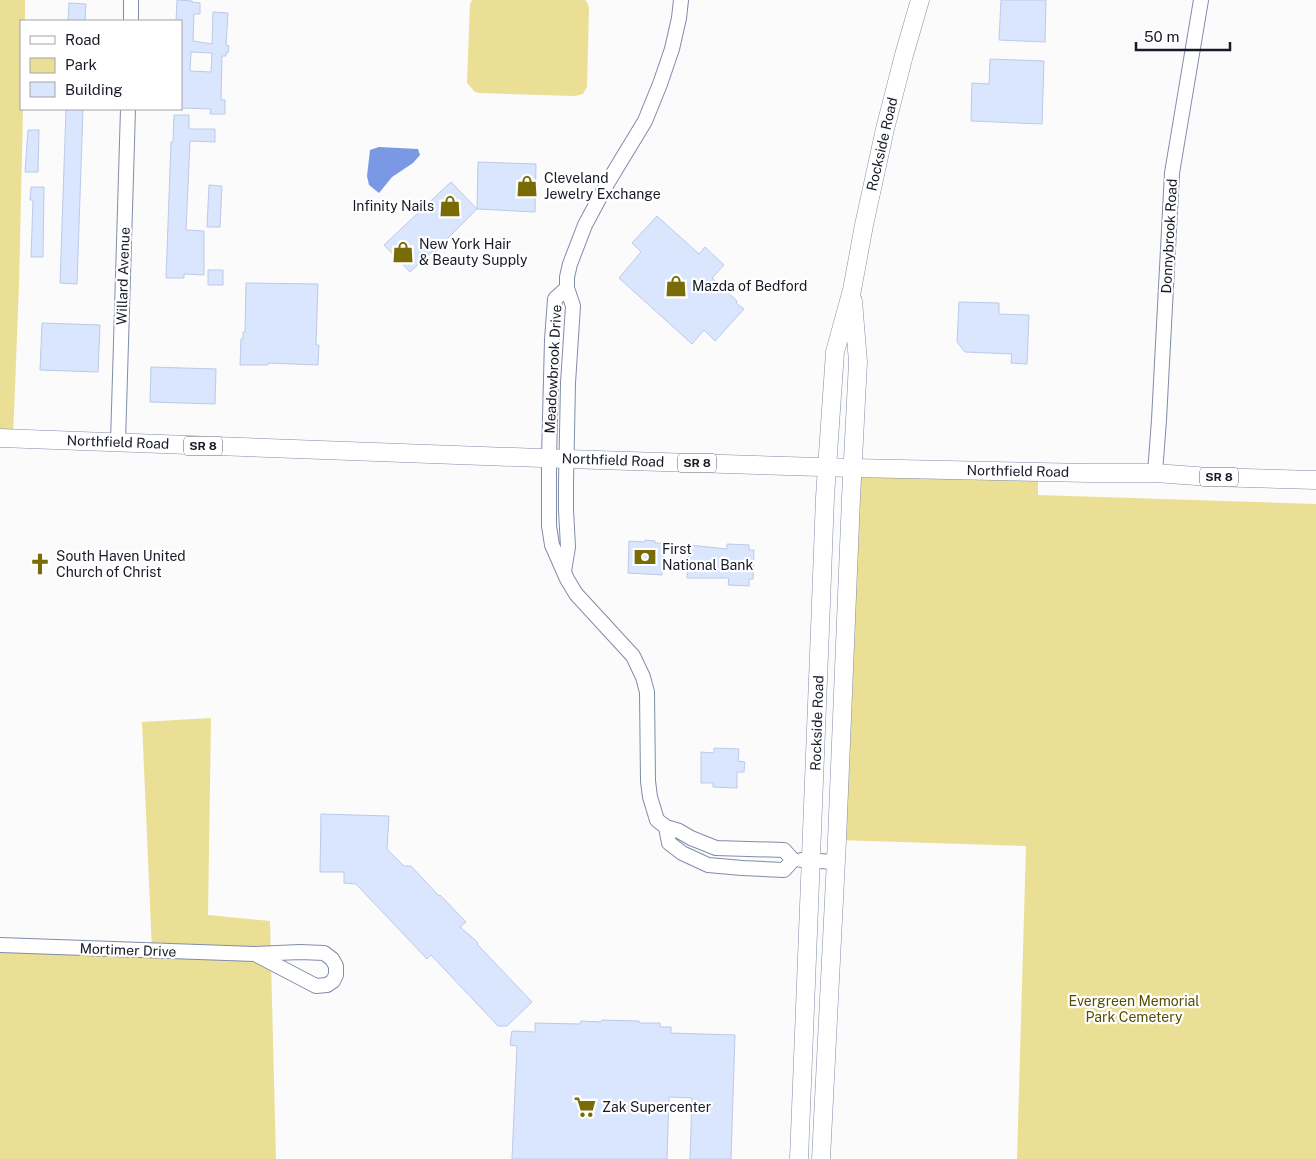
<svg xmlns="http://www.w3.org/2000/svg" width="1316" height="1159" viewBox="0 0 1316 1159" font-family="'Public Sans',sans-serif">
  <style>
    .green { fill: #ebdf95 }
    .water { fill: #7a98e3 }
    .building { fill: #dae5fe; stroke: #bccae8; fill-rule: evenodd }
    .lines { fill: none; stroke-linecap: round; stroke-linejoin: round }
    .minor-casing { stroke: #808ca9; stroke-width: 16 }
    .major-casing { stroke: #808ca9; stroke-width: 19 }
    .minor { stroke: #fff; stroke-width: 14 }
    .major { stroke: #fff; stroke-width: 18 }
    .labels { text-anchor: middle; stroke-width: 4.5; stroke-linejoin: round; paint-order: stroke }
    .shield { fill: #fff; stroke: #5d5f67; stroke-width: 1 }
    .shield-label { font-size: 12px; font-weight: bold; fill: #171b26 }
    .street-label { font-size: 14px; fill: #171b26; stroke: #fff }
    .poi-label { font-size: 14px; fill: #171b26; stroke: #fff; text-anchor: start }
    .park-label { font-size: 14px; fill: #594e01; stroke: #fff }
  </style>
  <rect width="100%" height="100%" fill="#fbfbfb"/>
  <!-- green -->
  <path class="green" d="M 0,0 L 25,0 L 25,21 L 21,21 L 21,109 L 23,109 L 19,286 L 13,438 L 0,438 Z
    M 472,0 L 585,0 L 587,2 L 589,8 L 587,87 L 583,94 L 575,96 L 480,93 L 475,92 L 467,83 L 470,4 Z
    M 853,468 L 1038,471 L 1038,495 L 1316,504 L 1316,1159 L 1017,1159 L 1026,846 L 837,840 Z
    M 211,718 L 208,915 L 270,921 L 276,1159 L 0,1159 L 0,945 L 152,951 L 142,722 Z"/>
  <!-- water -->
  <path class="water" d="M 379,147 L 418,149 L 420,155 L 413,163 L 392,177 L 379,193 L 369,185 L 367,176 L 370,150 Z"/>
  <!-- building -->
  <path class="building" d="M 177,0 L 192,1 L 192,2 L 200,3 L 200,14 L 194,14 L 193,41 L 212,44 L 213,12 L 228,13 L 226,45 L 229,46 L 228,53 L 226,53 L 226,56 L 222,56 L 221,100 L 225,100 L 225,114 L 210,114 L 211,109 L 181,108 L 181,21 L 176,21 ZM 191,52 L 212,53 L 211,72 L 190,71 Z
    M 1001,0 L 1046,0 L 1045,42 L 999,40 Z
    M 69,3 L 86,4 L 85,21 L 68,21 Z
    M 990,59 L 1044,61 L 1042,124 L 971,121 L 972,83 L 989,84 Z
    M 66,109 L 83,109 L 77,284 L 60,283 Z
    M 174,115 L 189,115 L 189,128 L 191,129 L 215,129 L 215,142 L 190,141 L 186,230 L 204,231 L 204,275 L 184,274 L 184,278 L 166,278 L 171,142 L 173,142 Z
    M 28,130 L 39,130 L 38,172 L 25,172 Z
    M 478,162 L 536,164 L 535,212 L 477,209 Z
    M 451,182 L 477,209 L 445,241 L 446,242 L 434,253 L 433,251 L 410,272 L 384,245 Z
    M 209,185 L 222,186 L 220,227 L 207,227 Z
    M 31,187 L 44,187 L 43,257 L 31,257 L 33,200 L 30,200 Z
    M 657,216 L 699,254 L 705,247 L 724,265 L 712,278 L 737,301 L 736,303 L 744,309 L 715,341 L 704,330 L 692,344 L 619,278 L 641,252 L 632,243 Z
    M 208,270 L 223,270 L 223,285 L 208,285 Z
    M 246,283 L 318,284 L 316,345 L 319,345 L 318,365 L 268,363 L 268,365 L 240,365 L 241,339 L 243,339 L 243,332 L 245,332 Z
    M 959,302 L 999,303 L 999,314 L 1029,315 L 1027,364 L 1011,363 L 1012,354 L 965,352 L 957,342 Z
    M 42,323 L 100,325 L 98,372 L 40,370 Z
    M 151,367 L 216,369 L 215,404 L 150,402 Z
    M 645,540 L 655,541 L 655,543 L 664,543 L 662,575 L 628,573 L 629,541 L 645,542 Z
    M 727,544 L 749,545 L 749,550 L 754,550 L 753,579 L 749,579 L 749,586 L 728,585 L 729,578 L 687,578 L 689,545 L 727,549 Z
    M 714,748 L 739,749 L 738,761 L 745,762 L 744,772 L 737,772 L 737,788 L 713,787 L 713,783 L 701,783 L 701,752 L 714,753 Z
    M 321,814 L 389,816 L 387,849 L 404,866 L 411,866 L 439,896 L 440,895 L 466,922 L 460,927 L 473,938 L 478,943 L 477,944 L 532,1002 L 507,1026 L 498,1026 L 431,955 L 427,959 L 356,884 L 344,883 L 344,872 L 320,872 Z
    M 602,1020 L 639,1021 L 640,1023 L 660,1023 L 660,1027 L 671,1027 L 671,1033 L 735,1035 L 731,1159 L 690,1159 L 692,1098 L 669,1097 L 667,1159 L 512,1159 L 517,1046 L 510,1045 L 512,1031 L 535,1032 L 535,1023 L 580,1024 L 581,1021 L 601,1022 Z"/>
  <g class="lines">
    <!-- minor casing -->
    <g class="minor-casing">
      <path id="minor" d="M 131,21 L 131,0
        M 567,288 L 555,299 L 552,340 L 549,458 L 549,526 L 552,545 L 567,579 L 576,594 L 633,656 L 643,677 L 647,692 L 648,781 L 650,797 L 657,820 L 666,827
        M 118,442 L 128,109
        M 1155,473 L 1159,420 L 1172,173 L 1201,0
        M 564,571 L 568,547 L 566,510 L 566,483 L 568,383 L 573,306 L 567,288 L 567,277 L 570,264 L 585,225 L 608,182 L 645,121 L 660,84 L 672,49 L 679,18 L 681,0
        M 666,827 L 679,831 L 691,838 L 716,848 L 784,850 L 793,860 L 784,870 L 742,868 L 708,865 L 682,853 L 669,843 Z
        M 801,860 L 836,862
        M 0,945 L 255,954 L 300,952 L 324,953 L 332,959 L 336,966 L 336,975 L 333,981 L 327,985 L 316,986 L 255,954"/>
    </g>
    <!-- major casing -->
    <g class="major-casing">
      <path id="major" d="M 0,438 L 567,459 L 853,468 L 1089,473 L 1155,473 L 1210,477 L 1316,480
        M 799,1159 L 820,629 L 825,497 L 835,352 L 852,290 L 864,225 L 885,129 L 904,55 L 920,0
        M 821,1159 L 837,840 L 851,498 L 858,362 L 853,301"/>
    </g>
    <!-- minor -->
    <use href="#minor" class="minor"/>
    <!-- major -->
    <use href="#major" class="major"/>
  </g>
  <!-- icons -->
  <defs>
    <g id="shop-bare" transform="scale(1.725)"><path d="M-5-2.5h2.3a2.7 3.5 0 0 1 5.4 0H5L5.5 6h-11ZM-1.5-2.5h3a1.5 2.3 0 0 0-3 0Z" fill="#796b05" stroke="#fff" stroke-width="2.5" paint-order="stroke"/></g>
    <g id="bank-bare" transform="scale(1.725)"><path d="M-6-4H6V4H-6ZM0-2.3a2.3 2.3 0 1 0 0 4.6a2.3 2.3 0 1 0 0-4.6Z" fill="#796b05" stroke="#fff" stroke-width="2.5" paint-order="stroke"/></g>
    <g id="church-bare" transform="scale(1.725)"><path d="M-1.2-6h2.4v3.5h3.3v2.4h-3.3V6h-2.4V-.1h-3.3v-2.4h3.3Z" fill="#796b05" stroke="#fff" stroke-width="2.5" paint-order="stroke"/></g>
    <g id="supermarket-bare" transform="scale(1.725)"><path d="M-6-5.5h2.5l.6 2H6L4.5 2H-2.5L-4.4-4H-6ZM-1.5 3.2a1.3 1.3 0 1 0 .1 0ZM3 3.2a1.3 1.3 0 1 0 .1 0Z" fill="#796b05" stroke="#fff" stroke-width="2.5" paint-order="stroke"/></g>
  </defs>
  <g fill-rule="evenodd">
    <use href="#shop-bare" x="527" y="186"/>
    <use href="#shop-bare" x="450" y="206"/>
    <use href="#shop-bare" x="403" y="252"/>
    <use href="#shop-bare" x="676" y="286"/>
    <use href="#bank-bare" x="645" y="557"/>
    <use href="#church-bare" x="40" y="564"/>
    <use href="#supermarket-bare" x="585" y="1107"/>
  </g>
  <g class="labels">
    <!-- shield labels -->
    <g class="shield">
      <rect x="184" y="436.5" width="38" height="19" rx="4"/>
      <rect x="678" y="453.5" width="38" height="19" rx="4"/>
      <rect x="1200" y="467.5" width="38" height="19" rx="4"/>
    </g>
    <g class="shield-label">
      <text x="203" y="450">SR 8</text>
      <text x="697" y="467">SR 8</text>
      <text x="1219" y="481">SR 8</text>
    </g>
    <!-- street labels -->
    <g class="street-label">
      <text transform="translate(882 144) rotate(-77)" y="5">Rockside Road</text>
      <text transform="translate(1169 236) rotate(-87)" y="5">Donnybrook Road</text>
      <text transform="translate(123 276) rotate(-88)" y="5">Willard Avenue</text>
      <text transform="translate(553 369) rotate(-87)" y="5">Meadowbrook Drive</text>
      <text transform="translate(118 442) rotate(2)" y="5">Northfield Road</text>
      <text transform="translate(613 460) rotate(2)" y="5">Northfield Road</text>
      <text transform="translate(1018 471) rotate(1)" y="5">Northfield Road</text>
      <text transform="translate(817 723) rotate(-88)" y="5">Rockside Road</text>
      <text transform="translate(128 950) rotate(2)" y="5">Mortimer Drive</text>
    </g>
    <!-- poi labels -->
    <g class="poi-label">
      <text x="544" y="183">Cleveland<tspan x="544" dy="16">Jewelry Exchange</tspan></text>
      <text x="434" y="211" text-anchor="end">Infinity Nails</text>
      <text x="419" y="249">New York Hair<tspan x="419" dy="16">&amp; Beauty Supply</tspan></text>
      <text x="692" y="291">Mazda of Bedford</text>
      <text x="662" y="554">First<tspan x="662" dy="16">National Bank</tspan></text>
      <text x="56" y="561">South Haven United<tspan x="56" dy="16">Church of Christ</tspan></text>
      <text x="602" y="1112">Zak Supercenter</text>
    </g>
    <!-- park labels -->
    <g class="park-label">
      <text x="1134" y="1006">Evergreen Memorial<tspan x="1134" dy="16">Park Cemetery</tspan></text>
    </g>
  </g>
  <!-- legend -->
  <rect x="20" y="20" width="162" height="90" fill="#ffffff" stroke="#a2a4a8"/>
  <rect x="30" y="36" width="25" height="8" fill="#ffffff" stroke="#a2a4a8"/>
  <text x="65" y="45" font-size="15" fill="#171b26">Road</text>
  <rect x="30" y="58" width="25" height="15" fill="#ebdf95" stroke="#a2a4a8"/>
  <text x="65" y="70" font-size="15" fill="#171b26">Park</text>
  <rect x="30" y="82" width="25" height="15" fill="#dae5fe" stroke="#a2a4a8"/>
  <text x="65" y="95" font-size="15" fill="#171b26">Building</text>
  <!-- scale -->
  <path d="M1136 42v8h94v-8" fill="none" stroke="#171b26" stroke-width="2.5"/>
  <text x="1144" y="42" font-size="15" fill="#171b26" stroke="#ffffff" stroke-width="4" paint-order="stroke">50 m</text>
</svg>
